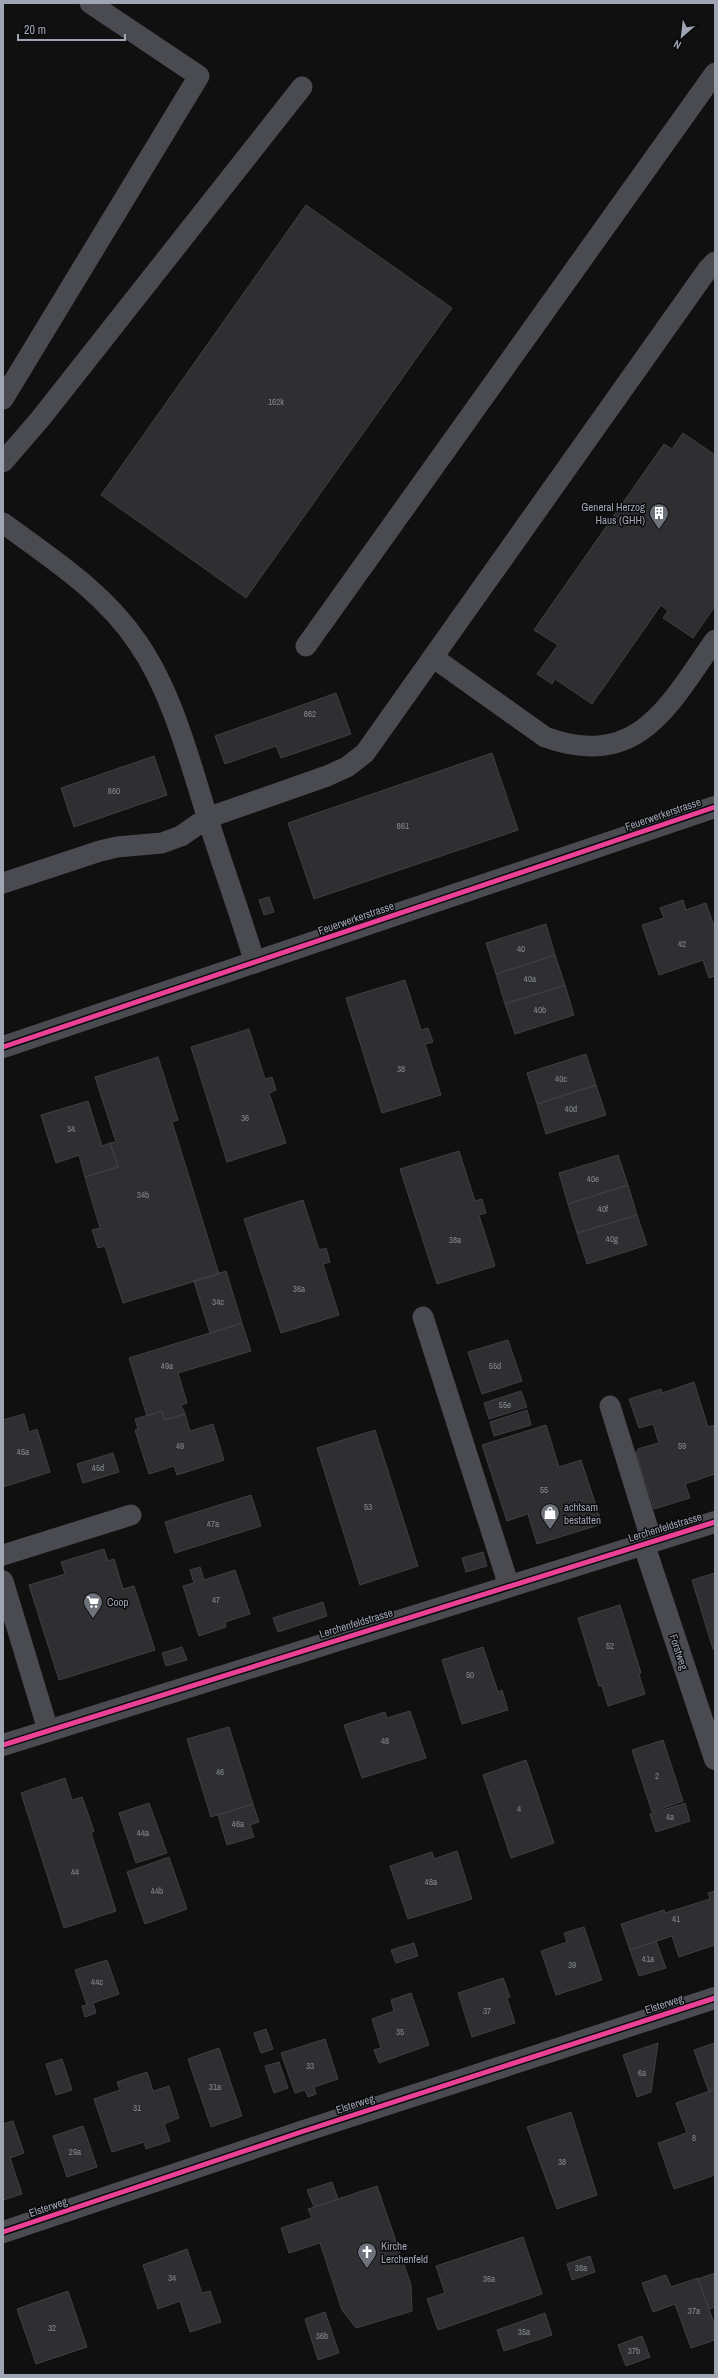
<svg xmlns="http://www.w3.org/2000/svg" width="718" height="2378" viewBox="0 0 718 2378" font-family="'Archivo Narrow',sans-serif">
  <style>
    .building { fill: #2f2f31; stroke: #3e4044 }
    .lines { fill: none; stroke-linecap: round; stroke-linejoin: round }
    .lane { stroke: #4a4b50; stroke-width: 21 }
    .street { stroke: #4a4b50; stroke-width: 22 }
    .cycleway-casing { stroke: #0a0a0c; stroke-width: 8 }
    .cycleway { stroke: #ea4096; stroke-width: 5 }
    .labels { text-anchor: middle; stroke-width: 3; stroke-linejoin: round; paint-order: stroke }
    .number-label { font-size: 9px; fill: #838892 }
    .poi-label { font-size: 11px; fill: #9fa5b3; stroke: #0a0a0c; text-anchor: start }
    .street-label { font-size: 11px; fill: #9fa5b3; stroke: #0a0a0c }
  </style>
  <rect width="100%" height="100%" fill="#101010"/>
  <!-- building -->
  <path class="building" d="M 306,205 L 452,308 L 246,598 L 101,495 Z
    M 683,433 L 715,455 L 715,606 L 693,638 L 663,618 L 668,611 L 661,605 L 592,704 L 555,679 L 552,684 L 537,674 L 558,645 L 534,630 L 664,444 L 672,449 Z
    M 336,693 L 351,734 L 281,758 L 276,746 L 225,764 L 215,736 Z
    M 492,753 L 518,830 L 314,899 L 288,823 Z
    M 154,756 L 167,795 L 74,827 L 61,788 Z
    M 269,897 L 274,912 L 264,915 L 259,900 Z
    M 683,900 L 686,910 L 706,903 L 715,929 L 715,976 L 709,978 L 703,960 L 659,975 L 642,925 L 664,918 L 660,908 Z
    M 546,924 L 555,955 L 496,974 L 486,943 Z
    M 555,955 L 565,985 L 505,1004 L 496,974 Z
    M 405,980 L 421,1030 L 428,1028 L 433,1042 L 425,1044 L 441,1095 L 382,1113 L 346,998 Z
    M 565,985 L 574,1015 L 515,1034 L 505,1004 Z
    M 249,1029 L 265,1079 L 272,1077 L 276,1090 L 269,1093 L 286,1143 L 227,1162 L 191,1047 Z
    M 586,1054 L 596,1085 L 537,1104 L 527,1073 Z
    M 158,1057 L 178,1120 L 172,1122 L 219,1274 L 123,1303 L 105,1246 L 98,1248 L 92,1230 L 100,1228 L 85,1177 L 118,1167 L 110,1143 L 116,1142 L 95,1077 Z
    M 596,1085 L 606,1115 L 546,1134 L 537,1104 Z
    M 88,1101 L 102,1146 L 110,1143 L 118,1167 L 85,1177 L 79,1155 L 56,1163 L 41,1115 Z
    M 459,1151 L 475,1201 L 482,1199 L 486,1213 L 479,1215 L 495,1266 L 437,1284 L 400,1169 Z
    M 618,1155 L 628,1185 L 568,1204 L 559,1173 Z
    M 628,1185 L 637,1215 L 577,1233 L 568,1204 Z
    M 303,1200 L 319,1250 L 326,1248 L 330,1262 L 323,1264 L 339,1315 L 281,1333 L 244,1219 Z
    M 637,1215 L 647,1245 L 587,1264 L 577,1233 Z
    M 226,1271 L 242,1323 L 210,1333 L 194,1281 Z
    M 242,1323 L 251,1351 L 178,1373 L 187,1403 L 181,1405 L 185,1414 L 164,1420 L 162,1411 L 147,1416 L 129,1358 Z
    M 508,1340 L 522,1381 L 482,1394 L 468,1352 Z
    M 694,1382 L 708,1427 L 715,1425 L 715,1474 L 685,1484 L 690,1498 L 654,1509 L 636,1453 L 638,1449 L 659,1443 L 653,1424 L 639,1428 L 629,1399 L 661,1389 L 662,1393 Z
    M 521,1391 L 527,1407 L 489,1419 L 484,1403 Z
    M 527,1410 L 531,1425 L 494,1436 L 490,1422 Z
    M 162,1411 L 164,1420 L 185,1414 L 190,1431 L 213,1424 L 224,1460 L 177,1475 L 174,1466 L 149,1474 L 135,1430 L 138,1429 L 135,1419 Z
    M 24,1414 L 29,1432 L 37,1429 L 50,1472 L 3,1487 L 3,1420 Z
    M 546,1425 L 559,1467 L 581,1460 L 602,1524 L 537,1544 L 528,1514 L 507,1521 L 482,1445 Z
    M 375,1430 L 418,1566 L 360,1585 L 317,1448 Z
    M 113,1453 L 119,1472 L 83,1483 L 77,1464 Z
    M 251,1495 L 261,1526 L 175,1553 L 165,1522 Z
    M 104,1549 L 108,1561 L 114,1559 L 123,1589 L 134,1586 L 155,1650 L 59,1680 L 29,1585 L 65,1574 L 61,1562 Z
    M 483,1552 L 487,1566 L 466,1572 L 462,1558 Z
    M 200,1567 L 204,1580 L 235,1570 L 250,1614 L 225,1622 L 226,1627 L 199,1636 L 183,1586 L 194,1583 L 190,1570 Z
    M 715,1573 L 715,1648 L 713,1649 L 692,1580 Z
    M 323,1602 L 327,1616 L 278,1632 L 273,1618 Z
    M 620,1605 L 641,1673 L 639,1674 L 645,1694 L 608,1706 L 602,1686 L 599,1686 L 578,1618 Z
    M 182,1647 L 187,1660 L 166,1666 L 162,1653 Z
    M 483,1647 L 498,1692 L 502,1690 L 508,1710 L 462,1724 L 442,1660 Z
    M 410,1711 L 426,1758 L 362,1778 L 344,1725 L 385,1712 L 387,1718 Z
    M 229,1727 L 253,1804 L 211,1817 L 187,1739 Z
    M 663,1740 L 683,1801 L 652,1812 L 632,1750 Z
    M 526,1760 L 554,1843 L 511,1858 L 483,1775 Z
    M 65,1778 L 72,1800 L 82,1797 L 94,1831 L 91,1833 L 116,1911 L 64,1928 L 21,1793 Z
    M 149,1803 L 167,1853 L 136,1863 L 119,1813 Z
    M 685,1803 L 690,1821 L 656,1832 L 650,1814 Z
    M 253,1804 L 259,1822 L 250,1825 L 254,1837 L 227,1845 L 218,1815 Z
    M 457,1851 L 472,1899 L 408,1919 L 390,1866 L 432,1852 L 434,1859 Z
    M 169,1857 L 187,1909 L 145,1924 L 127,1872 Z
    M 715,1891 L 715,1945 L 679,1957 L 672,1936 L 630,1950 L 621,1924 L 664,1910 L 665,1913 L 710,1899 L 708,1893 Z
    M 584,1927 L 602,1980 L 556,1995 L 541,1951 L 567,1942 L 564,1933 Z
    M 656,1941 L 666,1968 L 639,1976 L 630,1950 Z
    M 414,1943 L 418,1956 L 396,1963 L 391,1950 Z
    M 107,1960 L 119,1994 L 93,2003 L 96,2013 L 85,2017 L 82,2006 L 87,2005 L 75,1970 Z
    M 503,1978 L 510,1997 L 507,1998 L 515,2023 L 472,2037 L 458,1993 Z
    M 411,1993 L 429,2045 L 379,2063 L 374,2050 L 381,2048 L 372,2019 L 394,2011 L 391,2000 Z
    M 266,2029 L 273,2049 L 261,2053 L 254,2033 Z
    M 325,2039 L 338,2079 L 314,2087 L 316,2094 L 308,2097 L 305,2090 L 295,2093 L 281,2053 Z
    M 658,2043 L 651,2092 L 637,2097 L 623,2055 Z
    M 715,2043 L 715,2089 L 709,2092 L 694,2050 Z
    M 219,2048 L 242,2116 L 211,2127 L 188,2059 Z
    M 62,2059 L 72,2090 L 56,2095 L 46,2064 Z
    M 279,2062 L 288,2088 L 274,2093 L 265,2066 Z
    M 147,2072 L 153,2091 L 169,2086 L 179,2118 L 164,2124 L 170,2141 L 146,2149 L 144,2142 L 112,2152 L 94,2099 L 120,2090 L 117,2082 Z
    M 715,2089 L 715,2175 L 674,2189 L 658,2143 L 687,2133 L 676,2103 Z
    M 571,2112 L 597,2195 L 557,2209 L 527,2127 Z
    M 13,2121 L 24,2153 L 10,2158 L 22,2194 L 3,2200 L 3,2124 Z
    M 83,2126 L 97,2167 L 67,2177 L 53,2136 Z
    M 332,2182 L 338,2199 L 314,2207 L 307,2190 Z
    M 377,2186 L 411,2285 L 412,2311 L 356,2328 L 342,2310 L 320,2243 L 289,2253 L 281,2228 L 312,2218 L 308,2209 Z
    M 523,2237 L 542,2294 L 438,2330 L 427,2299 L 445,2293 L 436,2266 Z
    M 187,2249 L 202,2293 L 210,2291 L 221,2322 L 190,2332 L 180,2301 L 158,2309 L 143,2265 Z
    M 590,2256 L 595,2272 L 572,2280 L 567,2264 Z
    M 715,2273 L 715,2307 L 709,2309 L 698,2279 Z
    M 666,2275 L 671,2287 L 698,2278 L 715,2326 L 715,2340 L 691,2348 L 675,2304 L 653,2312 L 642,2283 Z
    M 68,2291 L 87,2347 L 36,2364 L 17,2309 Z
    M 325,2312 L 339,2353 L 318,2360 L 305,2319 Z
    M 545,2313 L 552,2335 L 504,2351 L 497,2330 Z
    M 642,2336 L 650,2357 L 626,2366 L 618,2345 Z"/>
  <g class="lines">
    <!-- lane -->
    <path class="lane" d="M 3,399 L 199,76 L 90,3
      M 3,462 L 41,418 L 302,87
      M 3,523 C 51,558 104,592 138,643 C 172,692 189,759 207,816 C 222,865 240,913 255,963
      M 306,646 L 715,73
      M 434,658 L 545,737 C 638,771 669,705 715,640
      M 3,883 L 100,851 L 117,847 L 162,843 L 181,836 L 207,818 L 327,776 L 347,767 L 365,753 L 708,269 L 715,262
      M 423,1317 L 509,1586
      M 610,1406 L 652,1542
      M 3,1555 L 131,1515
      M 3,1581 L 48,1730"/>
    <!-- street -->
    <path class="street" d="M 3,1047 L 715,807
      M 644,1545 L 715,1759
      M 3,1745 L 715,1522
      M 3,2232 L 301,2132 L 715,1998"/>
    <!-- cycleway casing -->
    <g class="cycleway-casing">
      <path id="cycleway" d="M 3,1047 L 715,807
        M 3,1745 L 715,1522
        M 3,2232 L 301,2132 L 715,1998"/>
    </g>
    <!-- cycleway -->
    <use href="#cycleway" class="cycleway"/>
  </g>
  <!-- icons -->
  <defs>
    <g id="building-pin" transform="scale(1)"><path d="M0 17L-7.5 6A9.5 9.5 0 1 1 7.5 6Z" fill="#6d717a" stroke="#0a0a0c"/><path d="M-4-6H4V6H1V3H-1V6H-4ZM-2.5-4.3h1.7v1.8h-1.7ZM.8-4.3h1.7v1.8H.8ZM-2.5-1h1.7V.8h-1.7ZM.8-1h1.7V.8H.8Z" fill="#fff"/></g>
    <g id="shop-pin" transform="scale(1)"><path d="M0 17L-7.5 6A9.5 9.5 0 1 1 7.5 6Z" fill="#6d717a" stroke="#0a0a0c"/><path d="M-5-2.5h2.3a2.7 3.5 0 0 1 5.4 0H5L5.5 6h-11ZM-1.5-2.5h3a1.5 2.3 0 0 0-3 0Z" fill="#fff"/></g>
    <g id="supermarket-pin" transform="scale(1)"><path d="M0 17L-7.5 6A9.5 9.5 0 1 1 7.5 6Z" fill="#6d717a" stroke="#0a0a0c"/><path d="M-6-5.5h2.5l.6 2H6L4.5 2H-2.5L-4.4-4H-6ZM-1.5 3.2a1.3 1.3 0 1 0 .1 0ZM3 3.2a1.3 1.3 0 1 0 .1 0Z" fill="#fff"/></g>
    <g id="church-pin" transform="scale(1)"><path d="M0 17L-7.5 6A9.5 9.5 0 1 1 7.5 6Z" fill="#6d717a" stroke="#0a0a0c"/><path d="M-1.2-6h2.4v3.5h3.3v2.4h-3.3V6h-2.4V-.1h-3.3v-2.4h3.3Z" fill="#fff"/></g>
  </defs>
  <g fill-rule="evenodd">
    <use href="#building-pin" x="659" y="513"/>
    <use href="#shop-pin" x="550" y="1513"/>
    <use href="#supermarket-pin" x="93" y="1602"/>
    <use href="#church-pin" x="367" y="2252"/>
  </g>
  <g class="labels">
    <!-- number labels -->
    <g class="number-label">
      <text x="276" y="405">162k</text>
      <text x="310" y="717">862</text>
      <text x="114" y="794">860</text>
      <text x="403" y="829">861</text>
      <text x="682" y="947">42</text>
      <text x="521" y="952">40</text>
      <text x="530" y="982">40a</text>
      <text x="540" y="1013">40b</text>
      <text x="401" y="1072">38</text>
      <text x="561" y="1082">40c</text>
      <text x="571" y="1112">40d</text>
      <text x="245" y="1121">36</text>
      <text x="71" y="1132">34</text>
      <text x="593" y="1182">40e</text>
      <text x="143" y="1198">34b</text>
      <text x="603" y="1212">40f</text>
      <text x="612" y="1242">40g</text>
      <text x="455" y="1243">38a</text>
      <text x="299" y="1292">36a</text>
      <text x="218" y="1305">34c</text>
      <text x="167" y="1369">49a</text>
      <text x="495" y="1369">55d</text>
      <text x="505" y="1408">55e</text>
      <text x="180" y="1449">49</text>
      <text x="682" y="1449">59</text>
      <text x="23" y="1455">45a</text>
      <text x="98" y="1471">45d</text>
      <text x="544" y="1493">55</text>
      <text x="368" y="1510">53</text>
      <text x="213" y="1527">47a</text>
      <text x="216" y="1603">47</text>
      <text x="610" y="1649">52</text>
      <text x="470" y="1678">50</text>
      <text x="385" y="1744">48</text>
      <text x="220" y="1775">46</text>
      <text x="657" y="1779">2</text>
      <text x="519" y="1812">4</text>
      <text x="670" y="1820">4a</text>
      <text x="238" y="1827">46a</text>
      <text x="143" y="1836">44a</text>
      <text x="75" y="1875">44</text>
      <text x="431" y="1885">48a</text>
      <text x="157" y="1894">44b</text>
      <text x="676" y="1922">41</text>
      <text x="648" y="1962">41a</text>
      <text x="572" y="1968">39</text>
      <text x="97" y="1985">44c</text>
      <text x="487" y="2014">37</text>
      <text x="400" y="2035">35</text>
      <text x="310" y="2069">33</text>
      <text x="642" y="2076">6a</text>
      <text x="215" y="2090">31a</text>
      <text x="137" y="2111">31</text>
      <text x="694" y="2141">8</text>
      <text x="75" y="2155">29a</text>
      <text x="562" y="2165">38</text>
      <text x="581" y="2271">38a</text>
      <text x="172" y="2281">34</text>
      <text x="489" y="2282">36a</text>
      <text x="694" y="2314">37a</text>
      <text x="52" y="2331">32</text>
      <text x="524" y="2335">35a</text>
      <text x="322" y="2339">36b</text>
      <text x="634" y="2354">37b</text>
    </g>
    <!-- poi labels -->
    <g class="poi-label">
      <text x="645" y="511" text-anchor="end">General Herzog<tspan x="645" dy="13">Haus (GHH)</tspan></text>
      <text x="564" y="1511">achtsam<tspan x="564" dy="13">bestatten</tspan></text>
      <text x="107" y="1606">Coop</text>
      <text x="381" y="2250">Kirche<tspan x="381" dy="13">Lerchenfeld</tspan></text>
    </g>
    <!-- street labels -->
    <g class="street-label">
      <text transform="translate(663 814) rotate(-19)" y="4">Feuerwerkerstrasse</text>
      <text transform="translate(356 918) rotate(-19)" y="4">Feuerwerkerstrasse</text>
      <text transform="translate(665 1527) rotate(-17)" y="4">Lerchenfeldstrasse</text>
      <text transform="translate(356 1623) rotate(-17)" y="4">Lerchenfeldstrasse</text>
      <text transform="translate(679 1652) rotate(72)" y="4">Forstweg</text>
      <text transform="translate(664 2004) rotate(-18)" y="4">Elsterweg</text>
      <text transform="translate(355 2104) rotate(-18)" y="4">Elsterweg</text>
      <text transform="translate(48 2207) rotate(-19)" y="4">Elsterweg</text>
    </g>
  </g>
  <!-- border -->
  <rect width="718" height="2378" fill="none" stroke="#9fa5b3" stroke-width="8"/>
  <!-- north arrow -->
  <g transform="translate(682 36) rotate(208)" stroke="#0a0a0c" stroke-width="3" paint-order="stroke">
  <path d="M0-3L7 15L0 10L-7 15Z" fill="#9fa5b3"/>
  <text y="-6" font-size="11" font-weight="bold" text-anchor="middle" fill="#9fa5b3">N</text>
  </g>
  <!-- scale -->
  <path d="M18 34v6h107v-6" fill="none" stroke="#9fa5b3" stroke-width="2"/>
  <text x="24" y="34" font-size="12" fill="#9fa5b3" stroke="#0a0a0c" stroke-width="3" paint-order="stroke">20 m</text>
</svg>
